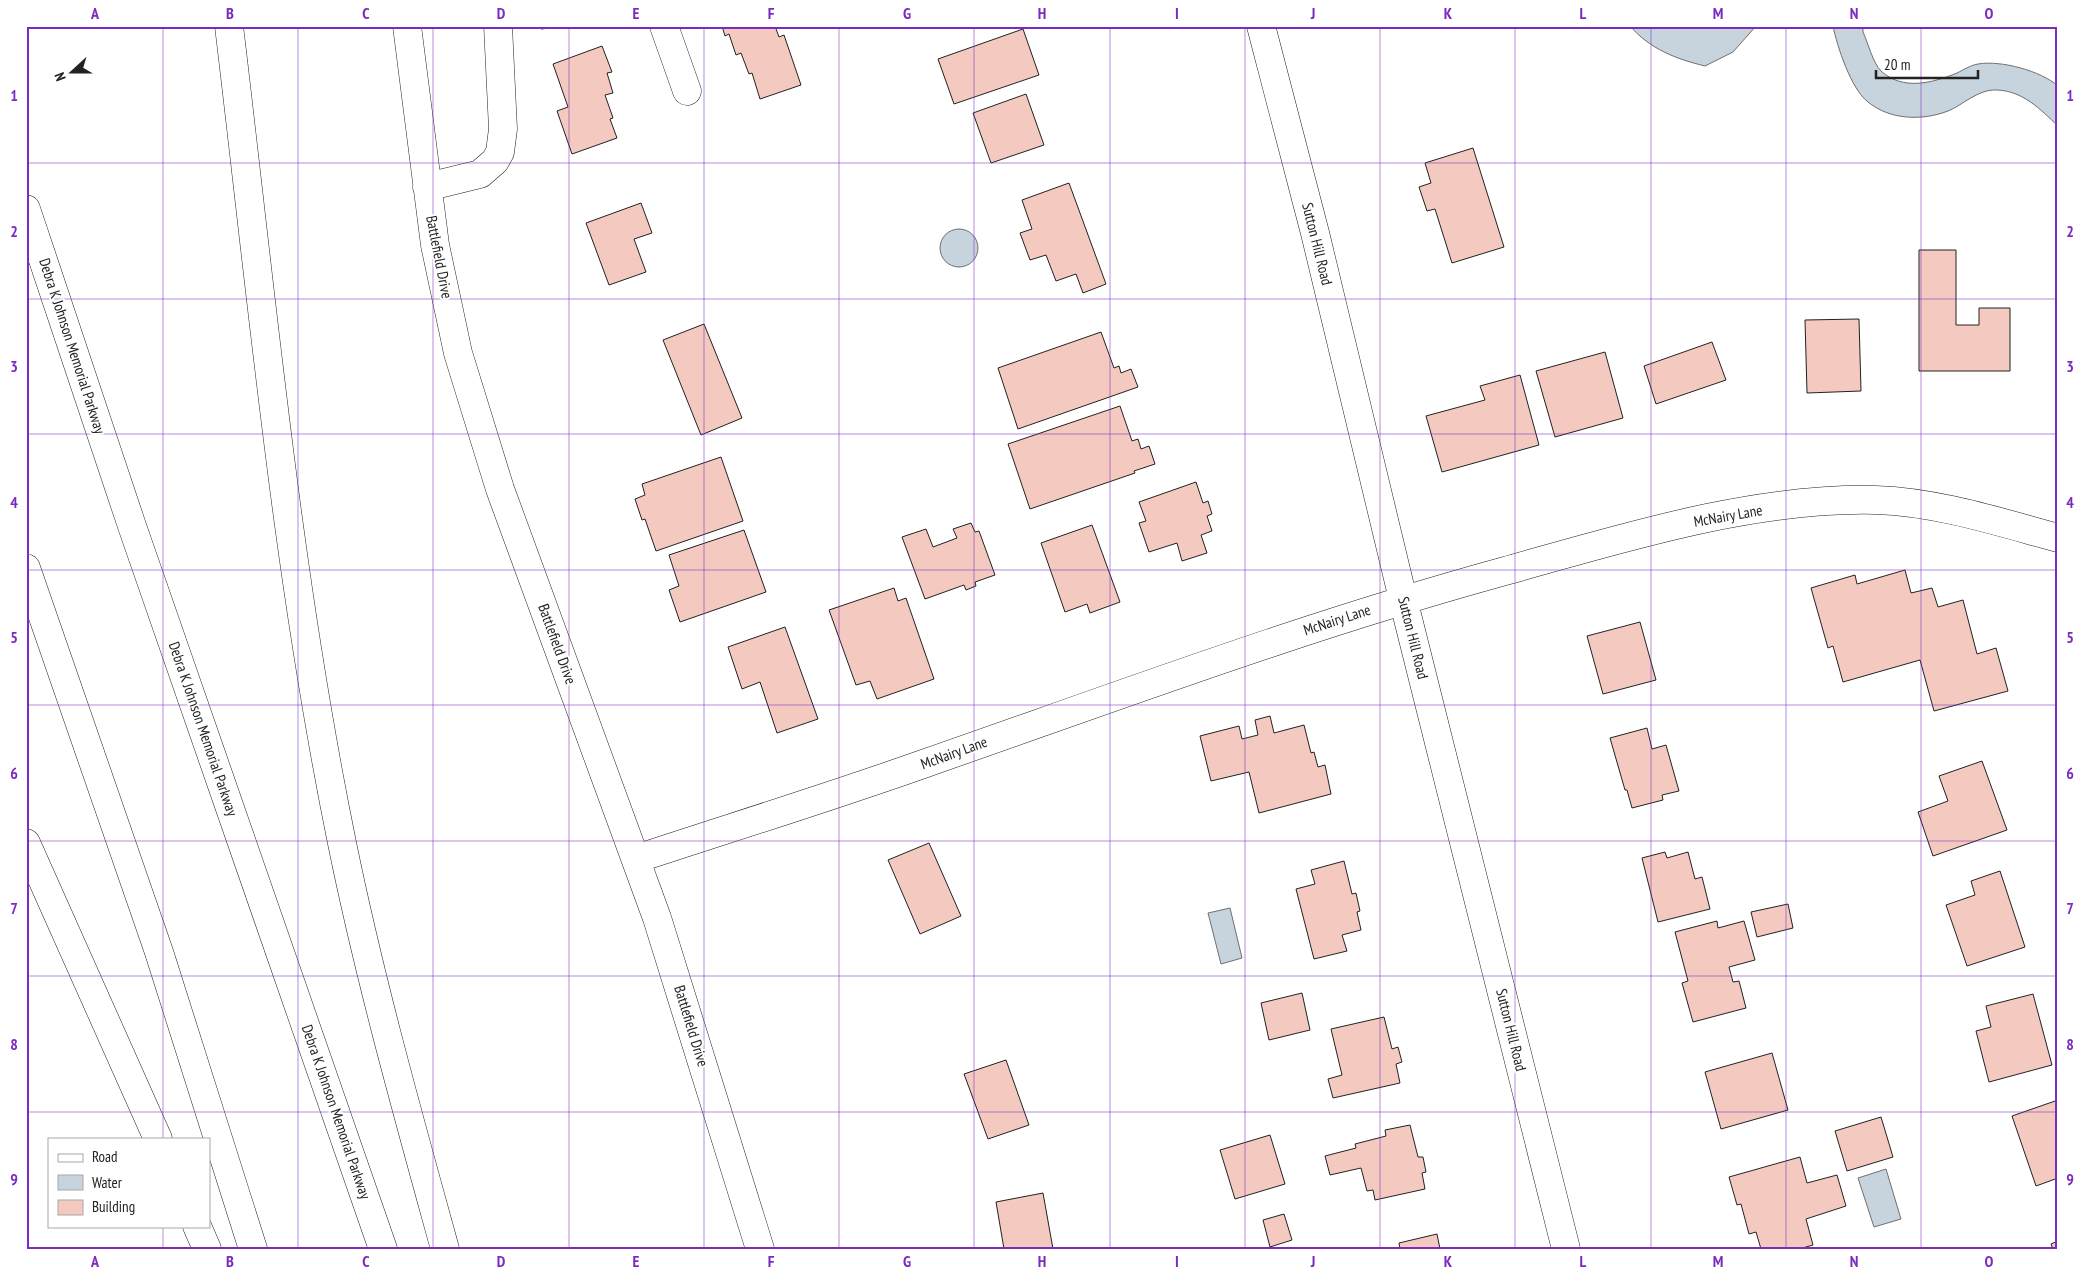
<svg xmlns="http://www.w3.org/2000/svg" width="2084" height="1275" viewBox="0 0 2084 1275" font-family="'PT Sans Narrow',sans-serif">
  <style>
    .water { fill: #c7d3dd; stroke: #6f6f6f }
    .building { fill: #f3c9c0; stroke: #222 }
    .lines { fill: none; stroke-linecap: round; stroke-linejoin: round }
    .minor-casing { stroke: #222; stroke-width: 29 }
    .highway-casing { stroke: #222; stroke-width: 29 }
    .minor { stroke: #fff; stroke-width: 28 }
    .highway { stroke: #fff; stroke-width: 28 }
    .grid { fill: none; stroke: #7b2cbf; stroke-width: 1; stroke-opacity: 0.55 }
    .labels { text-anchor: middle; stroke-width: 4; stroke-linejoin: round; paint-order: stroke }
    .street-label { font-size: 15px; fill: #222; stroke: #fff }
    .neatline { fill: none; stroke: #7b2cbf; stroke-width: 2 }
    .grid-label { font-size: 16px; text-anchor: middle; font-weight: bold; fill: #7b2cbf }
  </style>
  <rect width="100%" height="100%" fill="#fff"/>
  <!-- water -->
  <path class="water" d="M 1630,26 L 1756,26 L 1733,52 L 1705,66 C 1676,59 1650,49 1630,26 Z
    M 1833,26 L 1863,26 L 1863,32 C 1868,43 1873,63 1881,71 C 1903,91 1932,83 1957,73 C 1963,70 1971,65 1978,64 C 2001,60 2041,71 2058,86 L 2058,126 C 2040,109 2023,91 1997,90 C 1978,89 1963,105 1948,111 C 1922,121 1890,120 1868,102 C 1851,89 1837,46 1833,26 Z
    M940 248a19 19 0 1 1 38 0a19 19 0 1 1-38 0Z
    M 1230,908 L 1242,958 L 1221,964 L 1208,913 Z
    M 1886,1169 L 1901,1219 L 1874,1227 L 1858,1178 Z"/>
  <!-- building -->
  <path class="building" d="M 541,26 L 567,26 L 541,29 Z
    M 722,26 L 775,26 L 779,37 L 784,35 L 801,85 L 760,99 L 752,73 L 749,74 L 741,53 L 736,55 L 729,34 L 725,36 Z
    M 1023,29 L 1039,75 L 954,104 L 938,59 Z
    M 602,46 L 612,72 L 607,73 L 613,93 L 605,95 L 613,118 L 610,119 L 617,138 L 572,154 L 557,111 L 568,107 L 553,64 Z
    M 1026,94 L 1044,145 L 991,163 L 973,113 Z
    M 1473,148 L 1504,247 L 1452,263 L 1435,209 L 1427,211 L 1419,187 L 1431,183 L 1425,163 Z
    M 1069,183 L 1106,284 L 1083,293 L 1076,274 L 1056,281 L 1046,255 L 1030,260 L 1020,233 L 1032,229 L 1022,200 Z
    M 641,203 L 652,233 L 634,239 L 646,272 L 609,285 L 586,223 Z
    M 1919,250 L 1956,250 L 1956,325 L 1979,325 L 1979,308 L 2010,308 L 2010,371 L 1919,371 Z
    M 1859,319 L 1861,391 L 1807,393 L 1805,320 Z
    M 704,324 L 742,418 L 701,435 L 663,340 Z
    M 1101,332 L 1114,368 L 1119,366 L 1121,373 L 1131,369 L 1138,387 L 1018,429 L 998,368 Z
    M 1712,342 L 1726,380 L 1656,404 L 1644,366 Z
    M 1605,352 L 1623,418 L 1555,437 L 1536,371 Z
    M 1520,375 L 1539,445 L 1442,472 L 1426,416 L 1485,400 L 1480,386 Z
    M 1120,406 L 1132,441 L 1138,439 L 1141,449 L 1149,446 L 1155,464 L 1134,471 L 1135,473 L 1030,509 L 1008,444 Z
    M 721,457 L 743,521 L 656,551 L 645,519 L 642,520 L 635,499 L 645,495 L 642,484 Z
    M 1196,482 L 1203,503 L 1208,501 L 1212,514 L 1207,516 L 1212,531 L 1201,535 L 1207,553 L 1182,561 L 1177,543 L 1149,552 L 1139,523 L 1146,521 L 1139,502 Z
    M 971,523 L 975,532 L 979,531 L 995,575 L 975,582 L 976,586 L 966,590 L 964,585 L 925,599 L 902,537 L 926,529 L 933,547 L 957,538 L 953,529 Z
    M 1092,525 L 1120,602 L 1090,613 L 1087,604 L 1065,612 L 1041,543 Z
    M 744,530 L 766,592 L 680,622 L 669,590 L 679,586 L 669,555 Z
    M 1905,570 L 1911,593 L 1932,588 L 1938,607 L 1963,600 L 1977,654 L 1996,648 L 2008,691 L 1934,711 L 1920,660 L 1843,682 L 1833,646 L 1828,648 L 1811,588 L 1855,575 L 1857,584 Z
    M 894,588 L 898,601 L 906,598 L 934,679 L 877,699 L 870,681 L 856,685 L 829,610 Z
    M 1640,622 L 1656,680 L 1603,694 L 1587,636 Z
    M 785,627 L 818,719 L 777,733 L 760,682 L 742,689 L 728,647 Z
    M 1270,716 L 1274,733 L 1304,725 L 1311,753 L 1314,752 L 1318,767 L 1325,765 L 1331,794 L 1259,813 L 1249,772 L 1211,781 L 1200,736 L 1239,726 L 1242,739 L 1258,735 L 1255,720 Z
    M 1647,728 L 1652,749 L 1666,745 L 1679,791 L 1662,795 L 1663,800 L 1632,808 L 1627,790 L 1625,790 L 1610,738 Z
    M 1982,761 L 2007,830 L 1933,856 L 1918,812 L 1948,801 L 1939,776 Z
    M 929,843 L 961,916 L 920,934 L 888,860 Z
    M 1665,852 L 1667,858 L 1688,852 L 1695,879 L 1702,877 L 1710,909 L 1658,922 L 1642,858 Z
    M 1344,861 L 1352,894 L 1356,893 L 1360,911 L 1357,912 L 1361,930 L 1342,935 L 1347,951 L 1314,959 L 1296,889 L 1315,884 L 1311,870 Z
    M 2000,871 L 2025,947 L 1967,966 L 1946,905 L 1975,895 L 1971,881 Z
    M 1788,904 L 1793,928 L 1757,937 L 1751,912 Z
    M 1717,921 L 1718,928 L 1744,921 L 1755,960 L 1729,967 L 1733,982 L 1739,981 L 1746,1008 L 1693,1022 L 1682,983 L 1688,981 L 1675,932 Z
    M 1302,993 L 1310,1030 L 1269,1040 L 1261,1003 Z
    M 2033,994 L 2052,1065 L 1989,1082 L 1976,1031 L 1991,1027 L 1986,1006 Z
    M 1384,1017 L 1392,1049 L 1398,1047 L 1402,1062 L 1396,1064 L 1400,1083 L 1333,1098 L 1328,1079 L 1342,1075 L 1331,1029 Z
    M 1772,1053 L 1788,1110 L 1721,1129 L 1705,1072 Z
    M 1006,1060 L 1029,1125 L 988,1139 L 964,1074 Z
    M 2058,1100 L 2058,1178 L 2036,1186 L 2012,1116 Z
    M 1881,1117 L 1893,1157 L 1847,1171 L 1835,1131 Z
    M 1410,1125 L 1418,1157 L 1423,1157 L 1426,1172 L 1422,1173 L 1425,1189 L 1375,1200 L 1373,1190 L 1367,1191 L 1361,1168 L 1330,1175 L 1325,1156 L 1356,1148 L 1355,1144 L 1386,1136 L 1385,1130 Z
    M 1270,1135 L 1285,1184 L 1235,1199 L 1220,1150 Z
    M 1800,1157 L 1807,1183 L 1837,1175 L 1846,1206 L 1806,1219 L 1813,1245 L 1799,1249 L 1761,1249 L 1756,1232 L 1749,1234 L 1741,1204 L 1737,1205 L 1729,1177 Z
    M 1043,1193 L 1053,1249 L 1004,1249 L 996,1202 Z
    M 1284,1214 L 1292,1240 L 1270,1247 L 1263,1220 Z
    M 1437,1234 L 1440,1249 L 1400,1249 L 1399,1243 Z
    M 2058,1241 L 2058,1249 L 2053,1249 L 2051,1244 Z"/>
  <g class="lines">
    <!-- minor casing -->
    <g class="minor-casing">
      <path id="minor" d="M 407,26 L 435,245 L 458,353 L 500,489 L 657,918 L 760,1249
        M 664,26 L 687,91
        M 1261,26 L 1315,233 L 1403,599 L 1566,1249
        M 427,187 L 480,174 L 495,161 L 500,152 L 503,129 L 498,26
        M 636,859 C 733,827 830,797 926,763 C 1118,696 1308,625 1505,571 C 1623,538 1753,497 1876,500 C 1938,502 1999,522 2058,538"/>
    </g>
    <!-- highway casing -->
    <g class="highway-casing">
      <path id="highway" d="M 229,26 C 262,299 287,574 342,843 C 370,980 408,1115 445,1249
        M 26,209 L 132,526 L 383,1249
        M 26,568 L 159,952 L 253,1249
        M 26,843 L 158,1139
        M 197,1226 L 207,1249"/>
    </g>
    <!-- minor -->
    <use href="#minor" class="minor"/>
    <!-- highway -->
    <use href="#highway" class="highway"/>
  </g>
  <!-- grid -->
  <path class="grid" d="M 163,26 L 163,1139M 298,26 L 298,1249M 433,26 L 433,1249M 569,26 L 569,1249M 704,26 L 704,1249M 839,26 L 839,1249M 974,26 L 974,1249M 1110,26 L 1110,1249M 1245,26 L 1245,1249M 1380,26 L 1380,1249M 1515,26 L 1515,1249M 1651,26 L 1651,1249M 1786,26 L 1786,1249M 1921,26 L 1921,1249M 26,163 L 2058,163M 26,299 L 2058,299M 26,434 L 2058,434M 26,570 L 2058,570M 26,705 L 2058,705M 26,841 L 2058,841M 26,976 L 2058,976M 26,1112 L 2058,1112M 163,1226 L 163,1249"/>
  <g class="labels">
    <!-- street labels -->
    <g class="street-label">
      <text transform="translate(1317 244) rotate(76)" y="5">Sutton Hill Road</text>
      <text transform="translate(439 257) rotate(79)" y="5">Battlefield Drive</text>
      <text transform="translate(72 346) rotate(72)" y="5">Debra K Johnson Memorial Parkway</text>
      <text transform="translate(1728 516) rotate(-10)" y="5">McNairy Lane</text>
      <text transform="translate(1337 620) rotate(-18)" y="5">McNairy Lane</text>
      <text transform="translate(1413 638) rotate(76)" y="5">Sutton Hill Road</text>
      <text transform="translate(557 644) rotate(70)" y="5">Battlefield Drive</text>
      <text transform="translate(203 729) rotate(71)" y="5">Debra K Johnson Memorial Parkway</text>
      <text transform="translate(954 753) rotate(-20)" y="5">McNairy Lane</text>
      <text transform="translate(691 1026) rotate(73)" y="5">Battlefield Drive</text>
      <text transform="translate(1511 1030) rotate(76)" y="5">Sutton Hill Road</text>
      <text transform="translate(336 1112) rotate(71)" y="5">Debra K Johnson Memorial Parkway</text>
    </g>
  </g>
  <!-- border -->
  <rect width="2084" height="1275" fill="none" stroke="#ffffff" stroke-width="55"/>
  <!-- legend -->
  <rect x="48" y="1138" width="162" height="90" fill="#ffffff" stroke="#a7a7a7"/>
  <rect x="58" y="1154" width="25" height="8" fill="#ffffff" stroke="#a7a7a7"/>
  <text x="92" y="1162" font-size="15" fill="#222222">Road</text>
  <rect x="58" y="1175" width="25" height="15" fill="#c7d3dd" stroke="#a7a7a7"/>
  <text x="92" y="1188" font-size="15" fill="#222222">Water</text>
  <rect x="58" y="1200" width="25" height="15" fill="#f3c9c0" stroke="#a7a7a7"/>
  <text x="92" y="1212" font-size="15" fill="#222222">Building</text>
  <!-- north arrow -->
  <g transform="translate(72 72) rotate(249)" stroke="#ffffff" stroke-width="4" paint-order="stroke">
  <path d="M0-4L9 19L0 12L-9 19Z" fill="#222222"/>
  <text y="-8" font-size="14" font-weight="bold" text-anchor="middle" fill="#222222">N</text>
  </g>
  <!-- scale -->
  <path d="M1876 70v8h102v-8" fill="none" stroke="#222222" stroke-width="2.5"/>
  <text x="1884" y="70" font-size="15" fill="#222222" stroke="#ffffff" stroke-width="4" paint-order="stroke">20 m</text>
  <rect x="28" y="28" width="2028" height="1220" class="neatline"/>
  <g class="grid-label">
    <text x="95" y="19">A</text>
    <text x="230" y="19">B</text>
    <text x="366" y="19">C</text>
    <text x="501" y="19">D</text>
    <text x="636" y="19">E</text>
    <text x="771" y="19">F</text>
    <text x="907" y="19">G</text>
    <text x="1042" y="19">H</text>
    <text x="1177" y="19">I</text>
    <text x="1313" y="19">J</text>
    <text x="1448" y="19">K</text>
    <text x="1583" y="19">L</text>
    <text x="1718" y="19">M</text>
    <text x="1854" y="19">N</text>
    <text x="1989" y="19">O</text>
    <text x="14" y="101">1</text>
    <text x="2070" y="101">1</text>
    <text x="14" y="237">2</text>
    <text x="2070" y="237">2</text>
    <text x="14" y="372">3</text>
    <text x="2070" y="372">3</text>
    <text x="14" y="508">4</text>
    <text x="2070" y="508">4</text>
    <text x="14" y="643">5</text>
    <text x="2070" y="643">5</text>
    <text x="14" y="779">6</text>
    <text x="2070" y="779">6</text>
    <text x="14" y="914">7</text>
    <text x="2070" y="914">7</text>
    <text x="14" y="1050">8</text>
    <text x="2070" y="1050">8</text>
    <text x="14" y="1185">9</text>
    <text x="2070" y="1185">9</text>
    <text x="95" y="1267">A</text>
    <text x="230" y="1267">B</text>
    <text x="366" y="1267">C</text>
    <text x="501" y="1267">D</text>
    <text x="636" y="1267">E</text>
    <text x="771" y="1267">F</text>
    <text x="907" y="1267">G</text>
    <text x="1042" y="1267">H</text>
    <text x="1177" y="1267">I</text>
    <text x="1313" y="1267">J</text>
    <text x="1448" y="1267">K</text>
    <text x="1583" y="1267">L</text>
    <text x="1718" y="1267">M</text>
    <text x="1854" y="1267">N</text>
    <text x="1989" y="1267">O</text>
  </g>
</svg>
